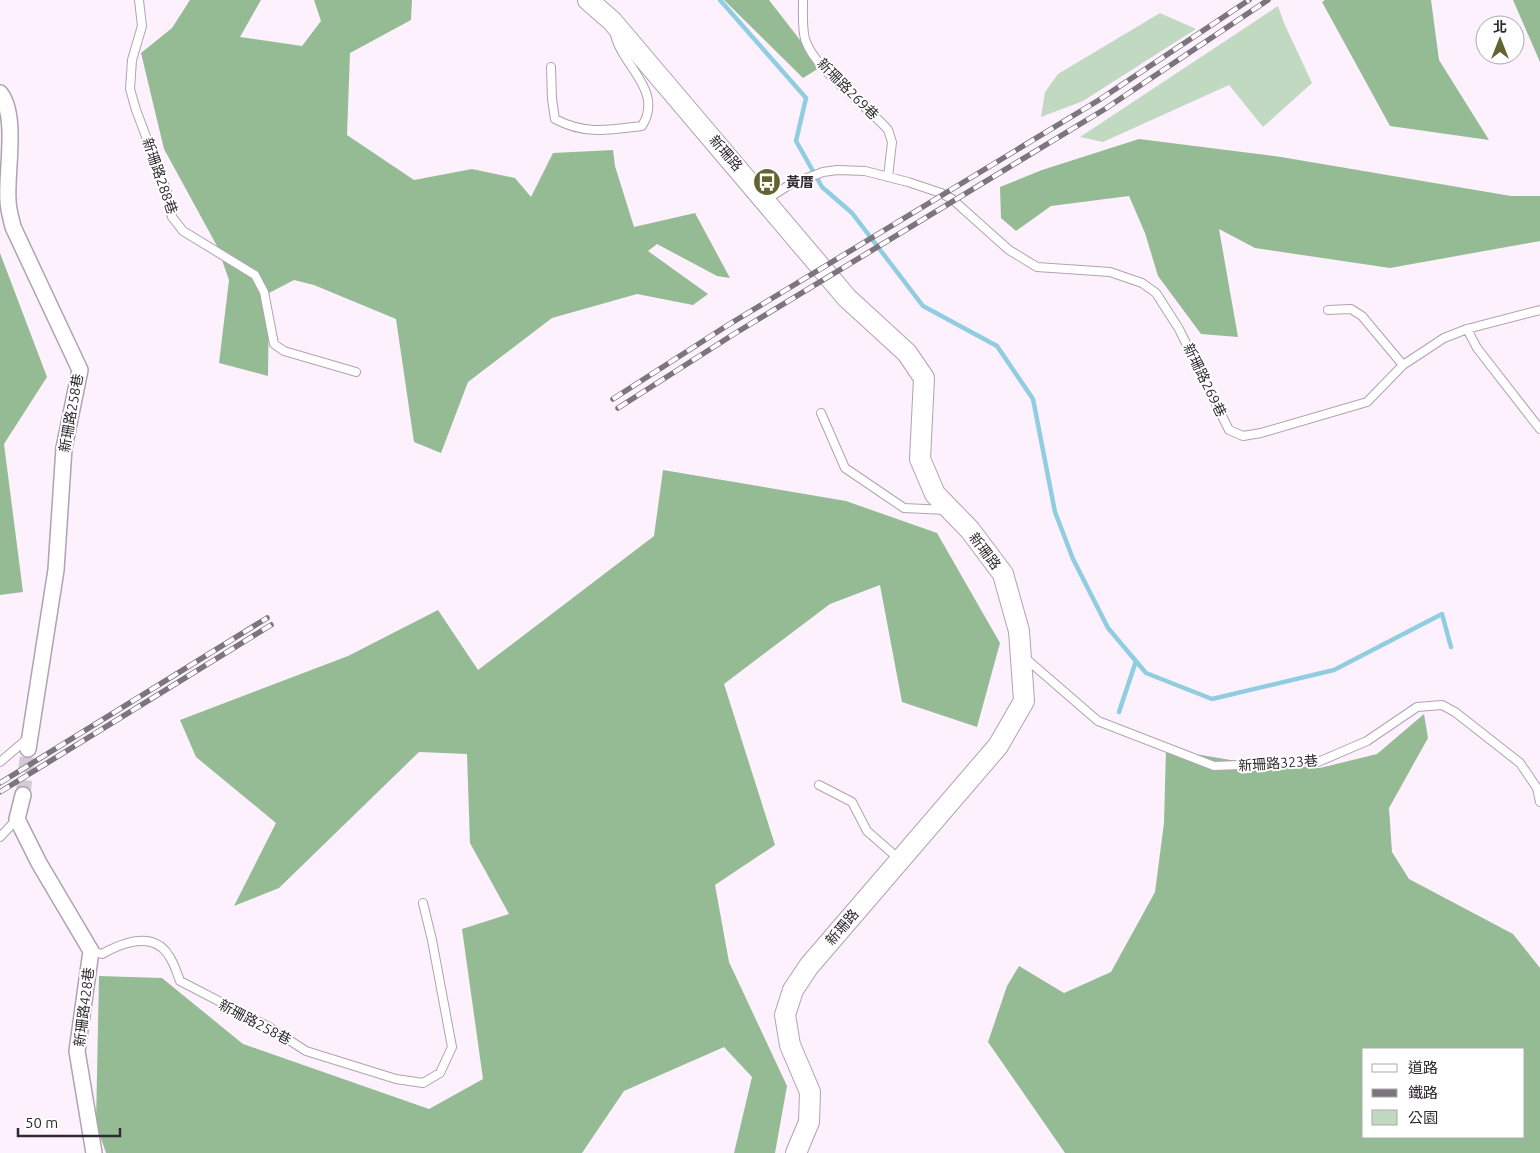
<svg xmlns="http://www.w3.org/2000/svg" width="1540" height="1153" viewBox="0 0 1540 1153" font-family="Ubuntu,'Noto Sans TC',sans-serif">
  <style>
    .green { fill: #c2d9c1 }
    .forest { fill: #95bb94; fill-rule: evenodd }
    .lines { fill: none; stroke-linecap: round; stroke-linejoin: round }
    .stream { stroke: #90cde1; stroke-width: 4.5 }
    .minor-tunnel { stroke: #d4c9d5; stroke-width: 15; stroke-dasharray: 15 8; stroke-linecap: butt }
    .service-casing { stroke: #b0a2b2; stroke-width: 10 }
    .minor-casing { stroke: #b0a2b2; stroke-width: 18 }
    .tertiary-casing { stroke: #b0a2b2; stroke-width: 22 }
    .service { stroke: #fff; stroke-width: 8 }
    .minor { stroke: #fff; stroke-width: 15 }
    .tertiary { stroke: #fff; stroke-width: 20 }
    .rail-casing { stroke: #7d757e; stroke-width: 5.5 }
    .rail { stroke: #fff; stroke-width: 4; stroke-dasharray: 11; stroke-linecap: butt }
    .labels { text-anchor: middle; stroke-width: 4; stroke-linejoin: round; paint-order: stroke }
    .street-label { font-size: 14px; fill: #2f2a30; stroke: #fff }
    .poi-label { font-size: 14px; font-weight: bold; fill: #2f2a30; stroke: #fff; text-anchor: start }
  </style>
  <rect width="100%" height="100%" fill="#fdf1fe"/>
  <!-- green -->
  <path class="green" d="M 1278,6 L 1284,23 L 1312,83 L 1263,127 L 1229,85 L 1103,142 L 1080,137 Z
    M 1160,13 L 1196,29 L 1083,101 L 1041,117 L 1045,92 L 1058,74 Z"/>
  <!-- forest -->
  <path class="forest" d="M 190,0 L 261,0 L 240,37 L 302,46 L 321,21 L 314,0 L 412,0 L 411,20 L 350,53 L 347,135 L 414,180 L 472,169 L 515,178 L 531,197 L 553,153 L 613,150 L 615,166 L 634,227 L 695,213 L 730,278 L 717,276 L 657,244 L 648,251 L 708,294 L 693,305 L 637,294 L 552,318 L 468,382 L 441,453 L 414,442 L 396,319 L 314,285 L 294,280 L 269,293 L 268,376 L 219,363 L 229,280 L 217,246 L 164,149 L 141,53 L 172,28 Z
    M 724,0 L 769,0 L 821,67 L 803,78 Z
    M 1325,0 L 1431,0 L 1439,60 L 1489,140 L 1390,126 L 1322,2 Z
    M 1513,0 L 1540,0 L 1540,62 Z
    M 1139,139 L 1281,157 L 1511,196 L 1540,196 L 1540,241 L 1390,268 L 1255,248 L 1219,229 L 1238,337 L 1201,334 L 1158,276 L 1145,233 L 1129,196 L 1051,206 L 1016,231 L 1001,218 L 1000,187 L 1042,170 Z
    M 0,253 L 47,377 L 4,444 L 23,592 L 0,595 Z
    M 663,470 L 846,501 L 937,533 L 1000,643 L 977,727 L 902,702 L 880,585 L 830,604 L 724,684 L 775,845 L 715,885 L 729,962 L 787,1086 L 775,1153 L 734,1153 L 752,1077 L 724,1047 L 624,1091 L 582,1153 L 106,1153 L 96,1124 L 99,976 L 162,978 L 243,1044 L 429,1109 L 483,1079 L 462,929 L 509,914 L 470,843 L 467,754 L 419,752 L 279,888 L 234,906 L 276,823 L 196,757 L 180,720 L 348,656 L 438,610 L 478,670 L 654,536 Z
    M 1424,714 L 1428,738 L 1389,808 L 1392,852 L 1409,879 L 1513,934 L 1540,968 L 1540,1153 L 1065,1153 L 988,1042 L 1007,986 L 1019,966 L 1064,993 L 1111,972 L 1155,892 L 1164,823 L 1166,749 L 1260,765 L 1320,768 L 1377,754 ZM 1364,1049 L 1524,1049 L 1524,1137 L 1364,1137 Z"/>
  <g class="lines">
    <!-- stream -->
    <path class="stream" d="M 720,0 L 806,98 L 796,141 L 822,187 L 852,213 L 923,306 L 997,346 L 1033,399 L 1055,512 L 1073,559 L 1108,628 L 1146,673 L 1212,699 L 1334,670 L 1442,614 L 1451,647
      M 1119,712 L 1136,661"/>
    <!-- minor-tunnel -->
    <path class="minor-tunnel" d="M 23,795 L 28,749"/>
    <!-- service casing -->
    <g class="service-casing">
      <path id="service" d="M 139,0 L 142,26 L 132,60 L 130,89 L 136,110 L 167,192 L 172,217 L 183,231 L 255,275 L 264,292 L 274,344 L 284,351 L 356,372
        M 803,0 C 803,12 802,27 805,39 C 815,71 866,104 888,130 L 892,142 L 888,177
        M 551,67 L 552,99 L 555,119 C 585,135 609,130 642,126 C 665,89 619,65 614,30
        M 766,200 L 789,185 L 823,172 L 837,170 L 865,171 L 908,182 L 941,193 L 952,199 L 1009,250 L 1037,267 L 1110,272 L 1142,283 L 1156,293 L 1179,329 L 1229,430 L 1243,436 L 1261,433 L 1367,402 L 1403,365 L 1444,338 L 1467,329 L 1540,310
        M 1328,310 L 1351,309 L 1362,316 L 1403,365
        M 1467,329 L 1477,348 L 1540,429
        M 821,413 L 845,468 L 904,508 L 946,510
        M 1024,657 L 1098,721 L 1214,766 L 1318,762 L 1367,741 L 1417,707 L 1442,705 L 1455,712 L 1520,763 L 1537,788 L 1540,802
        M 0,762 L 27,739
        M 819,785 L 852,802 L 867,831 L 899,859
        M 0,837 L 17,819
        M 91,951 L 102,954 C 122,943 153,930 169,956 C 174,963 177,973 180,981 L 269,1027 L 306,1051 L 396,1079 L 423,1083 L 440,1073 L 452,1047 L 432,940 L 423,903"/>
    </g>
    <!-- minor casing -->
    <g class="minor-casing">
      <path id="minor" d="M 0,93 C 18,115 6,172 8,200 C 8,209 11,218 13,227 L 80,370 L 64,448 L 56,570 L 28,749
        M 23,795 L 17,819 L 39,863 L 91,951 L 77,1051 L 94,1153"/>
    </g>
    <!-- tertiary casing -->
    <g class="tertiary-casing">
      <path id="tertiary" d="M 588,0 L 612,21 L 847,298 L 907,353 L 924,378 L 920,459 L 935,494 L 970,530 L 1003,574 L 1019,631 L 1024,701 L 998,746 L 809,966 L 793,990 L 785,1015 L 790,1045 L 810,1092 L 809,1122 L 796,1153"/>
    </g>
    <!-- service -->
    <use href="#service" class="service"/>
    <!-- minor -->
    <use href="#minor" class="minor"/>
    <!-- tertiary -->
    <use href="#tertiary" class="tertiary"/>
    <!-- rail casing -->
    <g class="rail-casing">
      <path id="rail" d="M 613,399 L 728,325 L 1099,100 L 1249,0
        M 618,408 L 734,334 L 1105,109 L 1268,0
        M 0,783 L 267,618
        M 0,792 L 271,625"/>
    </g>
    <!-- rail -->
    <use href="#rail" class="rail"/>
  </g>
  <!-- icons -->
  <defs>
    <g id="bus-disc" transform="scale(1.4375)"><circle r="9.5" fill="#646431" stroke="#fff"/><path d="M-5-6H5V4H4V6H2V4H-2V6H-4V4H-5ZM-3.5-4V0h7V-4ZM-3.5 1.2v1.5H-2V1.2ZM2 1.2v1.5H3.5V1.2Z" fill="#fff"/></g>
  </defs>
  <g fill-rule="evenodd">
    <use href="#bus-disc" x="767" y="182"/>
  </g>
  <g class="labels">
    <!-- street labels -->
    <g class="street-label">
      <text transform="translate(848 89) rotate(45)" y="5">新珊路269巷</text>
      <text transform="translate(726 153) rotate(49)" y="5">新珊路</text>
      <text transform="translate(160 176) rotate(71)" y="5">新珊路288巷</text>
      <text transform="translate(1205 380) rotate(64)" y="5">新珊路269巷</text>
      <text transform="translate(71 413) rotate(-80)" y="5">新珊路258巷</text>
      <text transform="translate(985 551) rotate(53)" y="5">新珊路</text>
      <text transform="translate(1278 763) rotate(-4)" y="5">新珊路323巷</text>
      <text transform="translate(842 927) rotate(-49)" y="5">新珊路</text>
      <text transform="translate(84 1007) rotate(-83)" y="5">新珊路428巷</text>
      <text transform="translate(255 1022) rotate(28)" y="5">新珊路258巷</text>
    </g>
    <!-- poi labels -->
    <g class="poi-label">
      <text x="786" y="187">黃厝</text>
    </g>
  </g>
  <!-- legend -->
  <rect x="1362" y="1048" width="162" height="90" fill="#ffffff" stroke="#acaaac"/>
  <rect x="1372" y="1064" width="25" height="8" fill="#ffffff" stroke="#acaaac"/>
  <text x="1408" y="1073" font-size="15" fill="#2f2a30">道路</text>
  <rect x="1372" y="1089" width="25" height="8" fill="#7d757e" stroke="#acaaac"/>
  <text x="1408" y="1098" font-size="15" fill="#2f2a30">鐵路</text>
  <rect x="1372" y="1110" width="25" height="15" fill="#c2d9c1" stroke="#acaaac"/>
  <text x="1408" y="1123" font-size="15" fill="#2f2a30">公園</text>
  <!-- north arrow -->
  <g transform="translate(1500 40)"><circle r="24" fill="#ffffff" stroke="#acaaac"/>
  <path d="M0-4L9 19L0 12L-9 19Z" fill="#646431"/>
  <text y="-8" font-size="14" font-weight="bold" text-anchor="middle" fill="#2f2a30">北</text>
  </g>
  <!-- scale -->
  <path d="M18 1128v8h102v-8" fill="none" stroke="#2f2a30" stroke-width="2.5"/>
  <text x="25" y="1128" font-size="15" fill="#2f2a30" stroke="#ffffff" stroke-width="4" paint-order="stroke">50 m</text>
</svg>
